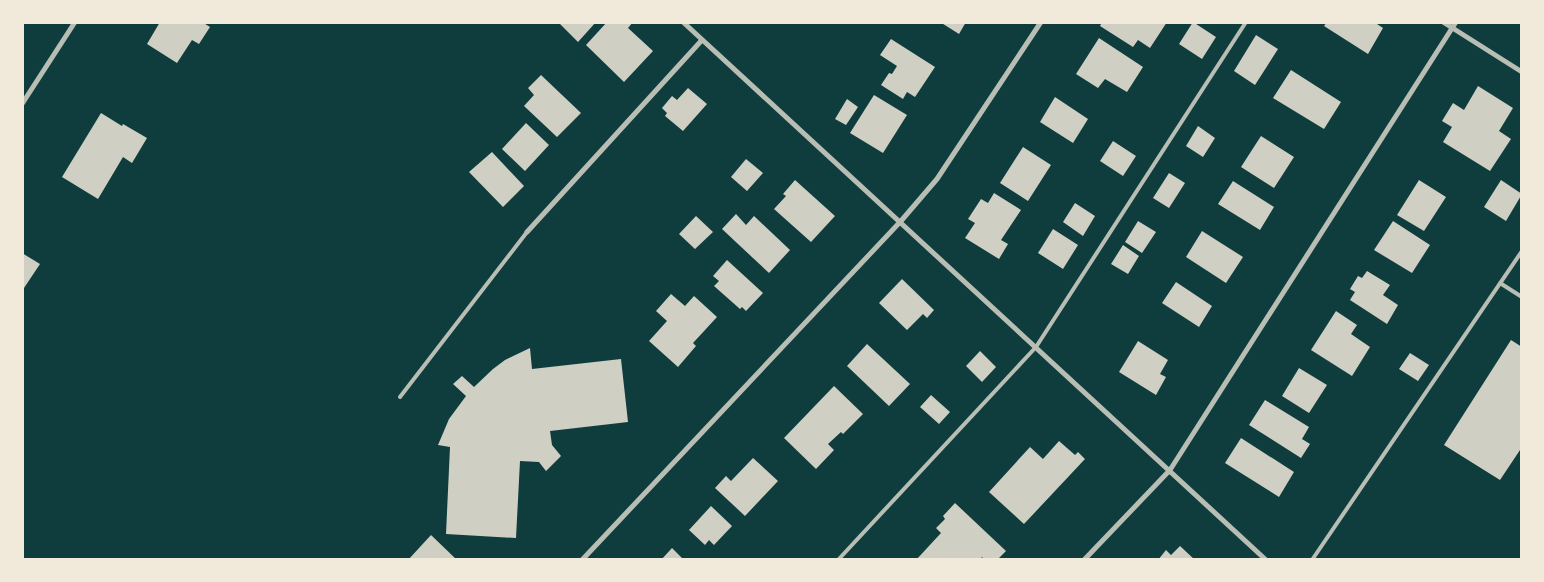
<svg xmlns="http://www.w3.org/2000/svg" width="1544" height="582" viewBox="0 0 1544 582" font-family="Figtree,sans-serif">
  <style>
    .building { fill: #cfcfc3 }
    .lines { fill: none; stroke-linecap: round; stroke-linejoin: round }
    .service { stroke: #b8beb3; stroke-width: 4 }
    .minor { stroke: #b8beb3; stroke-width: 5 }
  </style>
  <rect width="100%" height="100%" fill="#0f3d3e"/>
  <!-- building -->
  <path class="building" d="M 160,22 L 202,22 L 210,27 L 199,44 L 192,40 L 177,63 L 147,44 Z
    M 558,22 L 596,22 L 578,42 Z
    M 607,22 L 633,22 L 628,28 L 653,51 L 624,82 L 586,45 Z
    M 940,22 L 966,22 L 959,34 Z
    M 1102,22 L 1167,22 L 1150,48 L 1138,40 L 1133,47 L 1100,26 Z
    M 1193,22 L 1216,37 L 1202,59 L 1179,44 Z
    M 1327,22 L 1374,22 L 1383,28 L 1368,54 L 1324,26 Z
    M 1256,35 L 1278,49 L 1255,85 L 1234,71 Z
    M 1099,38 L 1143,67 L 1127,92 L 1105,79 L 1098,88 L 1076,74 Z
    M 891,39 L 935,67 L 915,97 L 907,92 L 903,99 L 881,85 L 889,73 L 892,74 L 897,66 L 880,55 Z
    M 1291,70 L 1341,102 L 1324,129 L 1273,98 Z
    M 541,75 L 581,113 L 557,137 L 524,106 L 534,95 L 528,88 Z
    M 1478,86 L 1513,108 L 1499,131 L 1511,139 L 1490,171 L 1443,142 L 1452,127 L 1442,121 L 1453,103 L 1464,110 Z
    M 688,88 L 707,104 L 683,131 L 665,116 L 667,113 L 662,108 L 672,96 L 677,100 Z
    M 874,95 L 907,115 L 883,153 L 850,133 Z
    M 1055,97 L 1088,119 L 1073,143 L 1040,122 Z
    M 847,99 L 858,107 L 846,125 L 835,119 Z
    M 101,113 L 122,126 L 123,124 L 147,138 L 132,163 L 123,157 L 98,199 L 62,177 Z
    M 526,123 L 549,145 L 525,171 L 502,149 Z
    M 1198,126 L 1215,138 L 1203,157 L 1186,146 Z
    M 1261,136 L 1294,157 L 1274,188 L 1241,167 Z
    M 1113,141 L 1136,156 L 1123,176 L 1100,161 Z
    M 1023,147 L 1051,165 L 1028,201 L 1000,183 Z
    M 492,152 L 524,186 L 503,207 L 469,172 Z
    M 746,159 L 763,173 L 747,191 L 731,177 Z
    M 1169,173 L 1185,183 L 1169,208 L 1153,198 Z
    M 795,180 L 835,216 L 811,242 L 774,209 L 786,196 L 783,194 Z
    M 1419,180 L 1446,197 L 1424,231 L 1397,215 Z
    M 1501,180 L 1522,194 L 1506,221 L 1484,207 Z
    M 1233,181 L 1274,207 L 1260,230 L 1218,204 Z
    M 994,193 L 1021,210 L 1001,240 L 1008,244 L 999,259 L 965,238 L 975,223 L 968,219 L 981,199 L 988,203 Z
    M 1075,203 L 1095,216 L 1083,236 L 1063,222 Z
    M 736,214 L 746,225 L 754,216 L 790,250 L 769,273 L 722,229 Z
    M 696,216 L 713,232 L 695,249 L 679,234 Z
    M 1138,221 L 1156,232 L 1142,253 L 1125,242 Z
    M 1393,221 L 1430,245 L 1412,273 L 1374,250 Z
    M 1053,229 L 1078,245 L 1063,269 L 1038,253 Z
    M 1202,231 L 1243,257 L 1226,283 L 1186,257 Z
    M 1123,245 L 1139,256 L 1128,274 L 1111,264 Z
    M 22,253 L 40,264 L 22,291 Z
    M 727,260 L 763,293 L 746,311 L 742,307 L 740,309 L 714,286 L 719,281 L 713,276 Z
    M 1367,271 L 1390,285 L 1383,295 L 1398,305 L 1387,324 L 1350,300 L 1355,292 L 1350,289 L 1358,276 L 1362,278 Z
    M 902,279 L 934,310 L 927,318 L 923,314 L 907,330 L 879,303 Z
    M 1176,282 L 1212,306 L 1199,327 L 1162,303 Z
    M 671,294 L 685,306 L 694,296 L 717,317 L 693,343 L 696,346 L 678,367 L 649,341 L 667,321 L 656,311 Z
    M 1336,311 L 1357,325 L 1351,334 L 1370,347 L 1352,376 L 1311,350 Z
    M 1511,340 L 1522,347 L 1522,447 L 1500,480 L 1444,445 Z
    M 1138,341 L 1168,360 L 1160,374 L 1166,377 L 1156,395 L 1119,372 Z
    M 867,344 L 910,384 L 889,406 L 847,366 Z
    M 530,348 L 532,369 L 621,359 L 628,422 L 550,431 L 552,445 L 561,456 L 546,471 L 539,462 L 520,461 L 516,538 L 446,534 L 450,447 L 438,445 L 449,419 L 466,396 L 453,384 L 462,376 L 474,387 L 493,369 L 505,360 Z
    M 980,351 L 996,367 L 982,382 L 966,366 Z
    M 1410,353 L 1429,365 L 1418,381 L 1399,369 Z
    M 1299,368 L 1327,385 L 1309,413 L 1282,396 Z
    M 834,386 L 863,414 L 843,434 L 841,432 L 828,444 L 834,450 L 816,469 L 784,438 Z
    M 931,395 L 950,412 L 939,424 L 920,407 Z
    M 1265,400 L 1309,427 L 1302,439 L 1310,444 L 1301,458 L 1249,425 Z
    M 1241,438 L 1294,472 L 1279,497 L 1225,463 Z
    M 1059,441 L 1075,455 L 1078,452 L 1085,459 L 1024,524 L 989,492 L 1030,447 L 1043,459 Z
    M 753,458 L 778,481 L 745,516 L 715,488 L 726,476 L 731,481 Z
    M 955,503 L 1006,551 L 997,560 L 985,560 L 982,557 L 980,560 L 916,560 L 941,533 L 936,528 L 945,519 L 943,516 Z
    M 711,506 L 732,526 L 714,545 L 709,540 L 705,545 L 689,530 Z
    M 431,535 L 457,560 L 408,560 Z
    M 1180,546 L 1195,560 L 1158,560 L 1166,550 L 1171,555 Z
    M 672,548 L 684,560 L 661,560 Z"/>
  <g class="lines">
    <!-- service -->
    <path class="service" d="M 1500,283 L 1522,297
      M 400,397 L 527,232
      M 838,560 L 1036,347 L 1246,22
      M 1312,560 L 1522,251"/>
    <!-- minor -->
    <path class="minor" d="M 683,22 L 1266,560
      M 1443,22 L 1522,72
      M 22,104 L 75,22
      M 527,232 L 702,40
      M 582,560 L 901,221 L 937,179 L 1041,22
      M 1084,560 L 1170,470 L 1456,22"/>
  </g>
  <!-- border -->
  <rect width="1544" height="582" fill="none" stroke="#f1e9da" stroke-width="48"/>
</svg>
